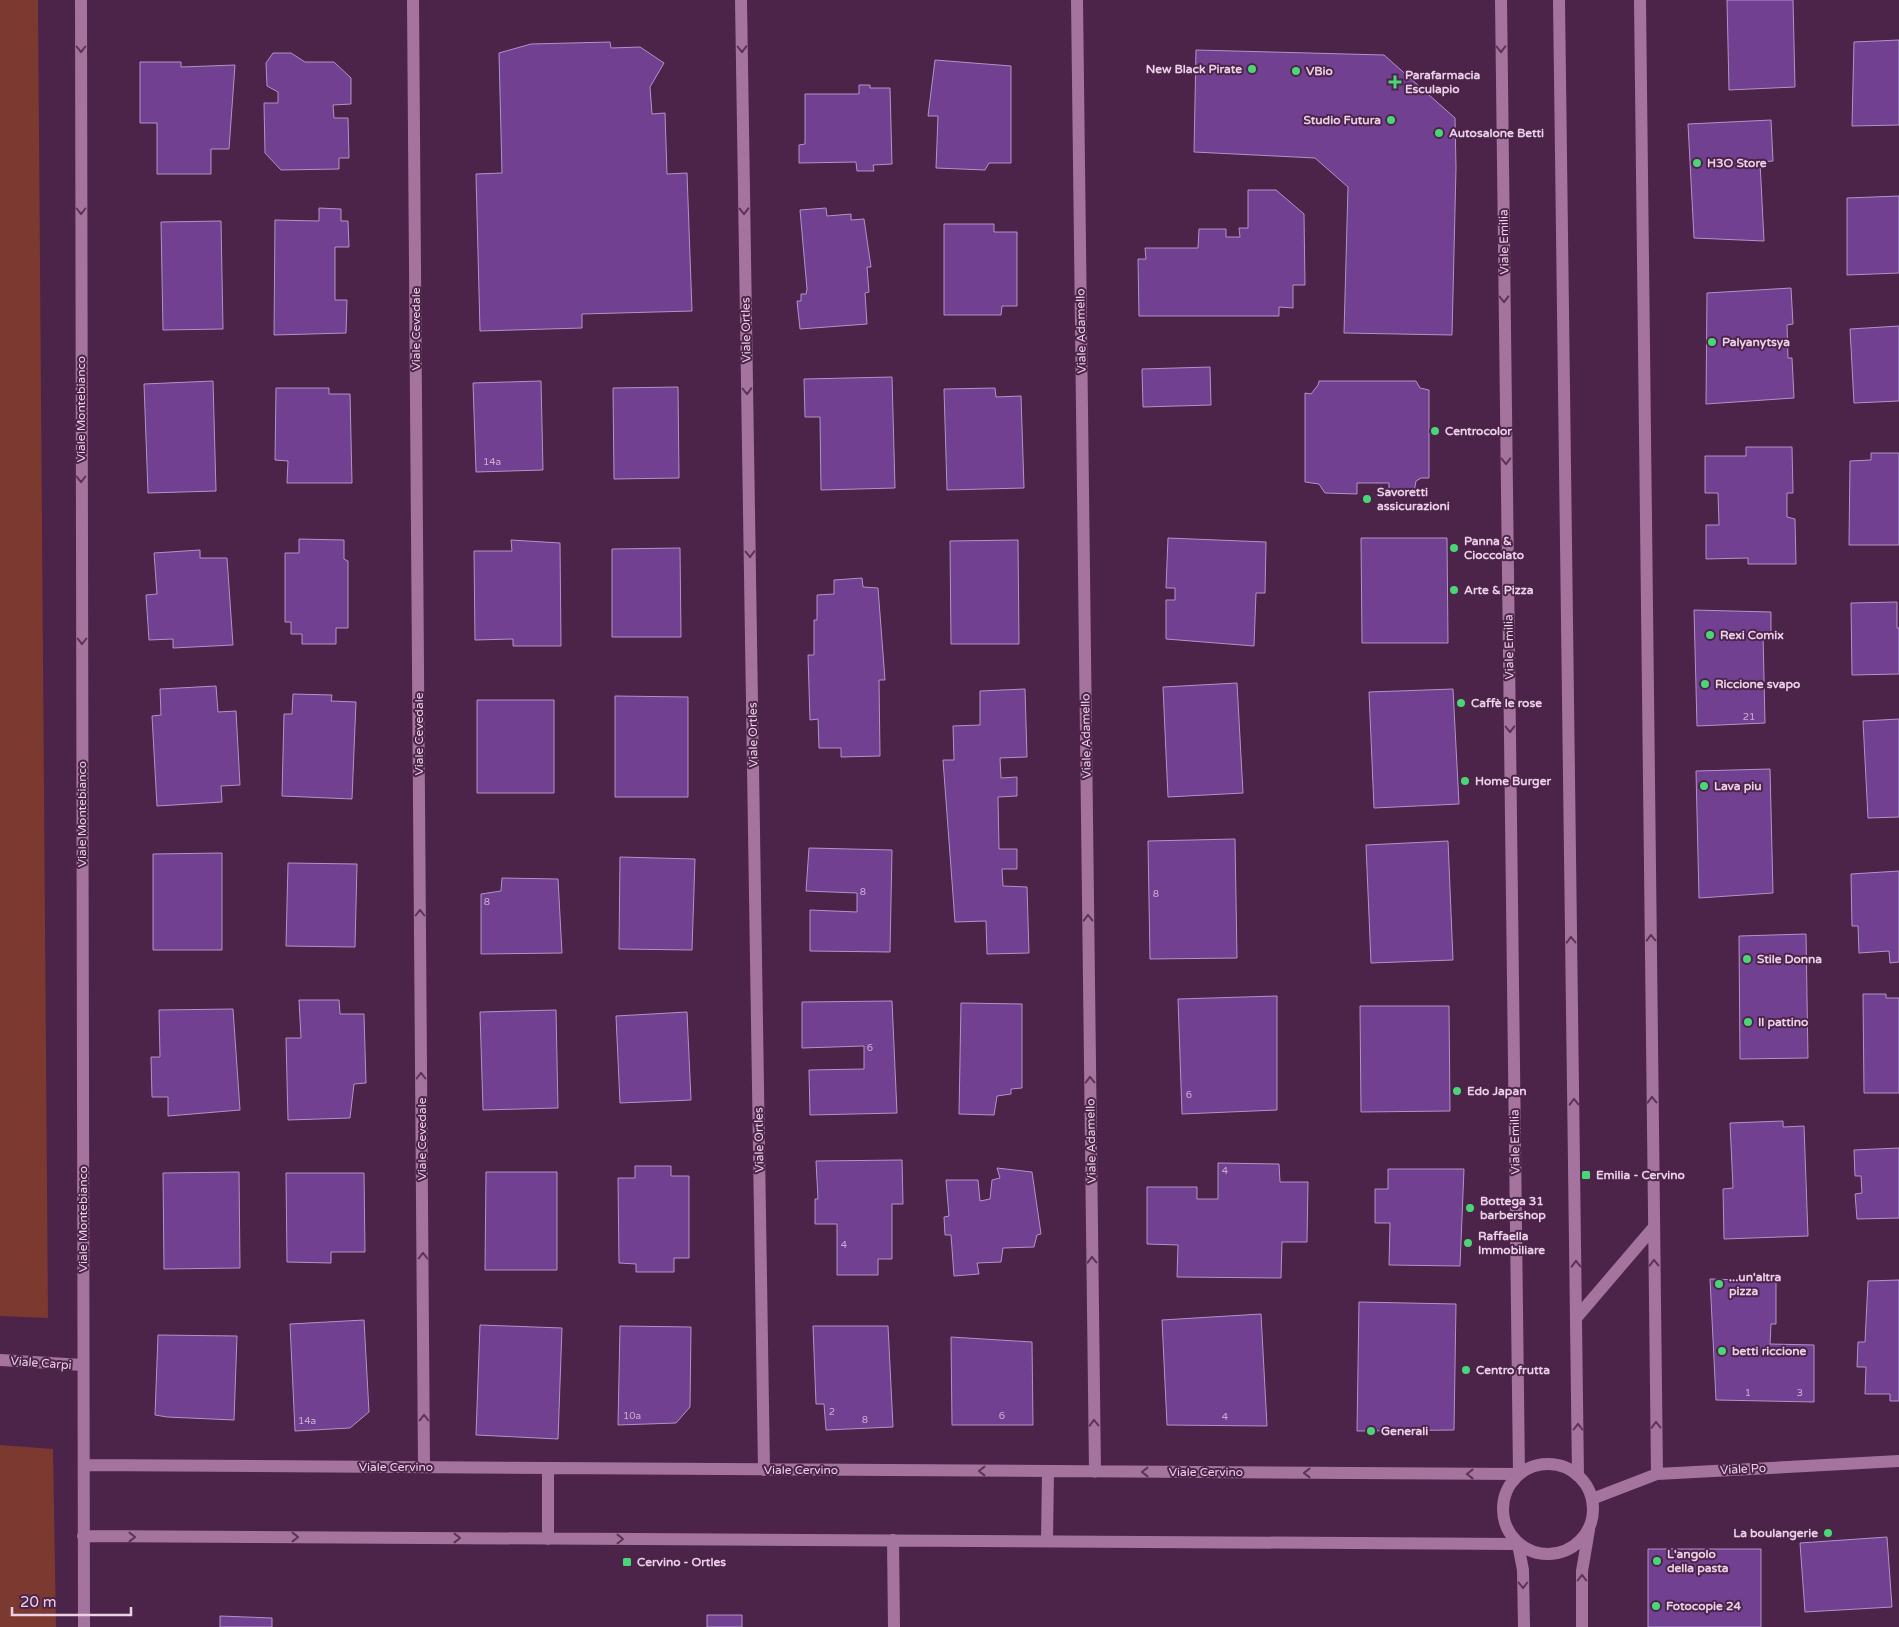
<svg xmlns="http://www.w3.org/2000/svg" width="1899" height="1627" viewBox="0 0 1899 1627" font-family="'Varela Round',sans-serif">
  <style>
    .green { fill: #7c392f }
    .building { fill: #714091; stroke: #b293c8 }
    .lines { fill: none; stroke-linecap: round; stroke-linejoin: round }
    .minor { stroke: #a4749e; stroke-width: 12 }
    .tertiary { stroke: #a4749e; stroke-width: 12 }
    .oneway { stroke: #5e335a }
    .poi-dot { fill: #4ad677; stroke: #4c2349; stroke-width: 2 }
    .labels { text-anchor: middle; stroke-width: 4; stroke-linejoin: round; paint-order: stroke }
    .number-label { font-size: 10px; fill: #ccadd2 }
    .poi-label { font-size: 12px; font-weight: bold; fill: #ebd1e8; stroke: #4c2349; text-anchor: start }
    .street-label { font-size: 12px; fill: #ebd1e8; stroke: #4c2349 }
  </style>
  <rect width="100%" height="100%" fill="#4c2349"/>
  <!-- green -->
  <path class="green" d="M 0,0 L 38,0 L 48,1318 L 0,1316 Z
    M 0,1445 L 53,1449 L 56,1627 L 0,1627 Z"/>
  <!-- building -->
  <path class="building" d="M 1727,0 L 1793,0 L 1795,87 L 1729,90 Z
    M 1899,40 L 1899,125 L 1852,126 L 1854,42 Z
    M 610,42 L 611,48 L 640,47 L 664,63 L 650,87 L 652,114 L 665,113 L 667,174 L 687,173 L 692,311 L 582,314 L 582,328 L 480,331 L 476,174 L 502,173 L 499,53 L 531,44 Z
    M 1196,50 L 1384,55 L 1455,118 L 1456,168 L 1452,335 L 1344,333 L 1348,187 L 1315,158 L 1194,152 Z
    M 273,53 L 291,53 L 305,62 L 334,62 L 351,78 L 351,104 L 333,105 L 334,118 L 348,118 L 349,158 L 339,158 L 339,169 L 281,170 L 265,153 L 264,103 L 278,103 L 278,92 L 267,86 L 266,63 Z
    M 935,60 L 1011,66 L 1011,163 L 989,163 L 985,170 L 936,168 L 938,116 L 928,116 Z
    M 140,62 L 181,62 L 181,67 L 235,65 L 229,149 L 211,149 L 211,174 L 157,174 L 157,123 L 140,123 Z
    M 859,85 L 870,85 L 870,88 L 890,88 L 892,164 L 873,165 L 874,171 L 857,171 L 856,162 L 799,163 L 799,145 L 805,144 L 805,94 L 859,94 Z
    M 1771,120 L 1773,161 L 1760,162 L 1764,241 L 1694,238 L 1688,124 Z
    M 1248,190 L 1276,190 L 1304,214 L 1305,285 L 1293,285 L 1293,308 L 1279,307 L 1279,316 L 1139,316 L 1138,259 L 1146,259 L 1145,248 L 1198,248 L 1199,229 L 1226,229 L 1226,237 L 1240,237 L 1239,228 L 1248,228 Z
    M 1899,196 L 1899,273 L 1847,275 L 1847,198 Z
    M 319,208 L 341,209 L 341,221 L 348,221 L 349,247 L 335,247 L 335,300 L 347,300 L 346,333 L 274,335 L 275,220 L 319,221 Z
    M 826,208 L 827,216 L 851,214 L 851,220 L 864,219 L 871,267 L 867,267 L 869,292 L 865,293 L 867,324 L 800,329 L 797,301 L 801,301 L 801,294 L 806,294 L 807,289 L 800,210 Z
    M 221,221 L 223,329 L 163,330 L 161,222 Z
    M 944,224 L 994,224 L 994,232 L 1017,232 L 1017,306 L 1002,306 L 1001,315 L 944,315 Z
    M 1791,288 L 1793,324 L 1787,325 L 1788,358 L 1792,358 L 1794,398 L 1706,404 L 1707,293 Z
    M 1899,326 L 1899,401 L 1854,403 L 1850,329 Z
    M 1210,367 L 1211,405 L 1143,407 L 1142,369 Z
    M 892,377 L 895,488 L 821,490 L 820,417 L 805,417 L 804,379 Z
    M 213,381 L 216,491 L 148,493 L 144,384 Z
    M 541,381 L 543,470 L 476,472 L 473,383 Z
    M 1319,381 L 1416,381 L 1420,388 L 1429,390 L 1429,478 L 1421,478 L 1416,481 L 1414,492 L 1389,492 L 1389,483 L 1357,483 L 1357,494 L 1325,493 L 1319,484 L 1305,482 L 1305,393 L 1311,394 L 1318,385 Z
    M 678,387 L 679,478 L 614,479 L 613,388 Z
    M 276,388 L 329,388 L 329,394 L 350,394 L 352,483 L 287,483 L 288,461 L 275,460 Z
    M 995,388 L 996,397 L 1021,396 L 1024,488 L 947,490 L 944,389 Z
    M 1746,447 L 1792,447 L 1793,493 L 1787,493 L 1787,517 L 1795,519 L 1796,564 L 1748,564 L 1748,558 L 1706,559 L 1706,525 L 1719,525 L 1718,493 L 1705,493 L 1705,456 L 1746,456 Z
    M 1871,453 L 1899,453 L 1899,545 L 1849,545 L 1850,461 L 1871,460 Z
    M 1168,538 L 1266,542 L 1265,593 L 1256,593 L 1254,646 L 1166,639 L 1166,600 L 1175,600 L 1175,588 L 1166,588 Z
    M 1361,538 L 1447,538 L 1448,643 L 1362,643 Z
    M 299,539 L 344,540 L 344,559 L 348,561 L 348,628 L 336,628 L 336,644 L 302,644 L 302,634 L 291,634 L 291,622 L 285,622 L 285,553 L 299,553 Z
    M 511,540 L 560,543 L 561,646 L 513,646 L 513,639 L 475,640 L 474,551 L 512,551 Z
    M 1018,540 L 1019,644 L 951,644 L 950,541 Z
    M 680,548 L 681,637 L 612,637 L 612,549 Z
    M 200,550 L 200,558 L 227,558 L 233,645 L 173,648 L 173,639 L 149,640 L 146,595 L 157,594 L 154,553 Z
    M 862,578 L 863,587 L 878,588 L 885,680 L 879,680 L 880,756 L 841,757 L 841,748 L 819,748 L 818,719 L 810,720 L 808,655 L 814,655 L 814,620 L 817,620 L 817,595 L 834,594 L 834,580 Z
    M 1897,602 L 1897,628 L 1899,628 L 1899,674 L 1852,675 L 1851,603 Z
    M 1694,610 L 1771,612 L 1771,633 L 1763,633 L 1765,723 L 1697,726 Z
    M 1237,683 L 1243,793 L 1168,797 L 1163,687 Z
    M 216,686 L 218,712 L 236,711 L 240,785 L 221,786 L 222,802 L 157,806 L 152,716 L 161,715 L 160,689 Z
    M 1025,689 L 1027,757 L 1000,758 L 1001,778 L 1017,777 L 1017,796 L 998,797 L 999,849 L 1017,849 L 1017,869 L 1002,869 L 1003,886 L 1027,887 L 1029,953 L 987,954 L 986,921 L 955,922 L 943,760 L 954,760 L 953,726 L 980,725 L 980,691 Z
    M 1453,689 L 1459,804 L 1374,808 L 1369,692 Z
    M 293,694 L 332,695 L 331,701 L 356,702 L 352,799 L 282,796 L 284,714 L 292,714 Z
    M 615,696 L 688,697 L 688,797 L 615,797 Z
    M 477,700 L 554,700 L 554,793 L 477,793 Z
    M 1899,719 L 1899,817 L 1868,818 L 1863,721 Z
    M 1770,769 L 1773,893 L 1699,898 L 1696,771 Z
    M 1235,839 L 1237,958 L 1150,959 L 1148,841 Z
    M 1448,841 L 1453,960 L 1371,963 L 1366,845 Z
    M 809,848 L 892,850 L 890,952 L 810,951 L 810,910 L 857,912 L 857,893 L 806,891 Z
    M 222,853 L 222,950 L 153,950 L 153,854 Z
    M 620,857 L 695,859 L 692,950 L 619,949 Z
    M 288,863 L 357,864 L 355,947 L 286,946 Z
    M 1899,871 L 1899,962 L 1890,963 L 1889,951 L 1859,953 L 1858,926 L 1852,926 L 1851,874 Z
    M 502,878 L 558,879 L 562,953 L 481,954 L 481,894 L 501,891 Z
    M 1806,934 L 1808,1058 L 1740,1059 L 1739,936 Z
    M 1863,994 L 1886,994 L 1886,998 L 1899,998 L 1899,1093 L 1864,1093 Z
    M 1277,996 L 1277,1110 L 1182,1114 L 1178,999 Z
    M 299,1000 L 339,1000 L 340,1014 L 364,1014 L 366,1083 L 354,1084 L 350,1118 L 288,1120 L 286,1038 L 301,1038 Z
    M 892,1001 L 897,1113 L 810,1115 L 809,1070 L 864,1069 L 864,1046 L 802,1048 L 802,1002 Z
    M 961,1003 L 1022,1004 L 1022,1088 L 1011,1089 L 1011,1094 L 997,1096 L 994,1115 L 959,1114 Z
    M 1360,1006 L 1449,1006 L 1450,1111 L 1361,1112 Z
    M 233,1009 L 240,1110 L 168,1116 L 168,1097 L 152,1097 L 151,1057 L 160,1057 L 159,1010 Z
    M 556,1010 L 558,1108 L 483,1110 L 480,1012 Z
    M 687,1012 L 691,1100 L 620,1103 L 616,1016 Z
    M 1783,1121 L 1783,1127 L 1804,1126 L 1808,1236 L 1724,1239 L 1723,1189 L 1733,1188 L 1730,1123 Z
    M 1899,1148 L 1899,1218 L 1857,1219 L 1855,1194 L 1862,1193 L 1861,1176 L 1855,1176 L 1854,1150 Z
    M 902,1160 L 903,1204 L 892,1204 L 892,1259 L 878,1259 L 878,1275 L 837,1275 L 837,1224 L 815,1224 L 815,1199 L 818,1199 L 816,1161 Z
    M 1218,1163 L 1279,1164 L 1280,1182 L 1308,1182 L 1307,1242 L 1282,1242 L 1281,1278 L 1177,1277 L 1178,1245 L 1147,1244 L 1147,1187 L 1197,1187 L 1197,1199 L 1218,1199 Z
    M 635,1166 L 671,1166 L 671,1176 L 689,1176 L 689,1258 L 674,1258 L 674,1272 L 636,1272 L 636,1264 L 619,1263 L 618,1178 L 635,1178 Z
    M 997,1168 L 1032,1172 L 1041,1234 L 1037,1235 L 1034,1247 L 1003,1248 L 1001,1262 L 977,1263 L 979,1274 L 954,1276 L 951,1235 L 945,1235 L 944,1217 L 949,1216 L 946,1180 L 978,1180 L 980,1201 L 990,1199 L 992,1180 L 1000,1178 Z
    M 1388,1169 L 1464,1169 L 1460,1266 L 1389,1265 L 1390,1223 L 1375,1223 L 1375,1189 L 1388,1189 Z
    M 239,1172 L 240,1268 L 164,1269 L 163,1173 Z
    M 486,1172 L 557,1172 L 557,1270 L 485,1270 Z
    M 286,1173 L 364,1173 L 365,1252 L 331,1252 L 331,1263 L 287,1262 Z
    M 1710,1279 L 1776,1281 L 1776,1324 L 1771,1324 L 1770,1344 L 1814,1345 L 1814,1402 L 1716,1400 Z
    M 1899,1280 L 1899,1401 L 1890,1401 L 1890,1394 L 1865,1394 L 1866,1367 L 1857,1367 L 1858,1342 L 1865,1342 L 1868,1281 Z
    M 1359,1302 L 1456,1304 L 1454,1430 L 1357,1431 Z
    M 1261,1314 L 1267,1426 L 1167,1425 L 1162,1320 Z
    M 364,1320 L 369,1412 L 350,1428 L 295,1431 L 290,1324 Z
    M 480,1325 L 562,1328 L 558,1439 L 476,1435 Z
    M 620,1326 L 691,1327 L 690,1407 L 676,1423 L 618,1425 Z
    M 813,1326 L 888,1326 L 893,1427 L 826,1430 L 824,1404 L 816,1404 Z
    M 158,1335 L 237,1336 L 234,1420 L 167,1417 L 155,1415 Z
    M 951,1337 L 1032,1342 L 1033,1425 L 952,1425 Z
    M 1887,1537 L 1892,1607 L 1805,1612 L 1800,1543 Z
    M 1648,1549 L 1761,1549 L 1761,1627 L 1648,1627 Z
    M 707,1615 L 742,1615 L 742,1627 L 707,1627 Z
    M 220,1616 L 272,1618 L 272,1627 L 220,1627 Z"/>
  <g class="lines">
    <!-- minor -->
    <path class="minor" d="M 81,0 L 84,1627
      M 413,0 L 424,1467
      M 741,0 L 764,1470
      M 1077,0 L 1095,1472
      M 1640,0 L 1657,1474
      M 1577,1317 L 1654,1227
      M 0,1360 L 83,1365
      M 84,1465 L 1519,1474
      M 1592,1499 L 1657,1474 L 1899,1461
      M 83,1536 L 1518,1544
      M 548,1539 L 548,1468
      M 893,1540 L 894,1627
      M 1047,1541 L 1048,1471"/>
    <!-- tertiary -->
    <path class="tertiary" d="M 1501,0 L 1519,1474
      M 1559,0 L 1578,1476
      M1503 1509a45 45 0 1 1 90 0a45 45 0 1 1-90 0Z
      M 1518,1544 L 1523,1570 L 1524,1627
      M 1582,1627 L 1582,1571 L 1589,1530"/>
  </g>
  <!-- one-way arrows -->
  <defs><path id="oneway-chevron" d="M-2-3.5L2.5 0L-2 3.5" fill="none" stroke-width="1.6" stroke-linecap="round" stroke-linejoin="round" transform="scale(1.25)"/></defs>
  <g class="oneway">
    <use href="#oneway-chevron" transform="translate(81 49) rotate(90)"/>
    <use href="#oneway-chevron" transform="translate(742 49) rotate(89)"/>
    <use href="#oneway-chevron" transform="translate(1501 49) rotate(89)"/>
    <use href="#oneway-chevron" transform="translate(81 211) rotate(90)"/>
    <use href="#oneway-chevron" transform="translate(744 211) rotate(89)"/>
    <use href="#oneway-chevron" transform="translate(1504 299) rotate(89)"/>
    <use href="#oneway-chevron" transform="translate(747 391) rotate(89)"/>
    <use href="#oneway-chevron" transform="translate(1506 461) rotate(89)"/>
    <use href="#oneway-chevron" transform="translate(81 479) rotate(90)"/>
    <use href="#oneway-chevron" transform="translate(750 554) rotate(89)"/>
    <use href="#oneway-chevron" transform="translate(82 641) rotate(90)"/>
    <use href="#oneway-chevron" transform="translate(1510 729) rotate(89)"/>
    <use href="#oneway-chevron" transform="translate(420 913) rotate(-90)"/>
    <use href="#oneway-chevron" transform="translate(1088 918) rotate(-91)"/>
    <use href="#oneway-chevron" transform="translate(1651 938) rotate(-91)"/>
    <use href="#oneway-chevron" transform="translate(1571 940) rotate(-91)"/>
    <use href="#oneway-chevron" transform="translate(421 1076) rotate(-90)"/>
    <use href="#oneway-chevron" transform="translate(1090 1080) rotate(-91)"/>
    <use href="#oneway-chevron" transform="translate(1652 1100) rotate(-91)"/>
    <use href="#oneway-chevron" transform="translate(1574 1102) rotate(-91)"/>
    <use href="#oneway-chevron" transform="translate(423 1256) rotate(-90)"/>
    <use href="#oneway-chevron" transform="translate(1092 1260) rotate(-91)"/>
    <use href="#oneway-chevron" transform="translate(1654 1263) rotate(-91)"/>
    <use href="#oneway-chevron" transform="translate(1576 1264) rotate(-91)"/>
    <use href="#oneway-chevron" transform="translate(424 1418) rotate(-90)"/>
    <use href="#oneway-chevron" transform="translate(1094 1423) rotate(-91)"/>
    <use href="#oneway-chevron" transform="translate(1656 1425) rotate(-91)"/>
    <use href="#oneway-chevron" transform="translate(1578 1427) rotate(-90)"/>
    <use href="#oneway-chevron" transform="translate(982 1471) rotate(-180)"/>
    <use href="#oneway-chevron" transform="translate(1145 1472) rotate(-180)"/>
    <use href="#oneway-chevron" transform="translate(1307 1473) rotate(-180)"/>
    <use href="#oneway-chevron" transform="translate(1470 1474) rotate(-180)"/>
    <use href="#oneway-chevron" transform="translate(132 1537)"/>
    <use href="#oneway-chevron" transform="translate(295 1537)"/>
    <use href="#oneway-chevron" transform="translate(457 1538)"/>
    <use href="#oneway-chevron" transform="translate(620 1539)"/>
    <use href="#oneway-chevron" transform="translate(1582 1578) rotate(-90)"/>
    <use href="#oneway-chevron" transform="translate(1523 1585) rotate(90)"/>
  </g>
  <!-- markers -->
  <g class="poi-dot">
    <circle cx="1252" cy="69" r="5"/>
    <circle cx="1296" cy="71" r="5"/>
    <path d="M1392.5 74.5h5v5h5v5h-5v5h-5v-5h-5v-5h5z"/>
    <circle cx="1391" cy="120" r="5"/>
    <circle cx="1439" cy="133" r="5"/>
    <circle cx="1697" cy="163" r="5"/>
    <circle cx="1712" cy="342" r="5"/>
    <circle cx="1435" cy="431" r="5"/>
    <circle cx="1367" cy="499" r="5"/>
    <circle cx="1454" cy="548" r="5"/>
    <circle cx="1454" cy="590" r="5"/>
    <circle cx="1710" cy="635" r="5"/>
    <circle cx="1705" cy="684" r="5"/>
    <circle cx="1461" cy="703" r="5"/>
    <circle cx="1465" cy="781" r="5"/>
    <circle cx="1704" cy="786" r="5"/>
    <circle cx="1747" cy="959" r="5"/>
    <circle cx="1748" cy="1022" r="5"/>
    <circle cx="1457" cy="1091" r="5"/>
    <rect x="1581" y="1170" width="10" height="10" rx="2.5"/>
    <circle cx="1470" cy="1208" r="5"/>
    <circle cx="1468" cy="1243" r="5"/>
    <circle cx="1719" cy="1284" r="5"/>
    <circle cx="1722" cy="1351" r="5"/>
    <circle cx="1466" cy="1370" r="5"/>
    <circle cx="1371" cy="1431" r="5"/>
    <circle cx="1828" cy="1533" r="5"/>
    <circle cx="1657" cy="1561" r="5"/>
    <rect x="622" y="1557" width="10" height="10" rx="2.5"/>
    <circle cx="1656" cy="1606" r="5"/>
  </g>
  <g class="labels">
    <!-- number labels -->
    <g class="number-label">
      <text x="492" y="465">14a</text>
      <text x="1749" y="720">21</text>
      <text x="863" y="895">8</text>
      <text x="1156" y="897">8</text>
      <text x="487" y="905">8</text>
      <text x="870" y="1051">6</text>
      <text x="1189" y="1098">6</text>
      <text x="1225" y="1174">4</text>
      <text x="844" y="1248">4</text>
      <text x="1748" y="1396">1</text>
      <text x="1800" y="1396">3</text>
      <text x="832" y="1415">2</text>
      <text x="632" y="1419">10a</text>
      <text x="1002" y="1419">6</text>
      <text x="1225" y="1420">4</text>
      <text x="865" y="1423">8</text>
      <text x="307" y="1424">14a</text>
    </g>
    <!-- poi labels -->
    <g class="poi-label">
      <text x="1242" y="73" text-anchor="end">New Black Pirate</text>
      <text x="1306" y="75">VBio</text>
      <text x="1405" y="79">Parafarmacia<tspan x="1405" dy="14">Esculapio</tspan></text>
      <text x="1381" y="124" text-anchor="end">Studio Futura</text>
      <text x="1449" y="137">Autosalone Betti</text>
      <text x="1707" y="167">H3O Store</text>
      <text x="1722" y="346">Palyanytsya</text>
      <text x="1445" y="435">Centrocolor</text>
      <text x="1377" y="496">Savoretti<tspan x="1377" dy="14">assicurazioni</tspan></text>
      <text x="1464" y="545">Panna &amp;<tspan x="1464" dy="14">Cioccolato</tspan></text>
      <text x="1464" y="594">Arte &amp; Pizza</text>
      <text x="1720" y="639">Rexi Comix</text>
      <text x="1715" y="688">Riccione svapo</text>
      <text x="1471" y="707">Caffè le rose</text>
      <text x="1475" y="785">Home Burger</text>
      <text x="1714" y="790">Lava piu</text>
      <text x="1757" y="963">Stile Donna</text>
      <text x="1758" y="1026">Il pattino</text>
      <text x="1467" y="1095">Edo Japan</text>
      <text x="1596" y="1179">Emilia - Cervino</text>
      <text x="1480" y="1205">Bottega 31<tspan x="1480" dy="14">barbershop</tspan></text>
      <text x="1478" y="1240">Raffaella<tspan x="1478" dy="14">Immobiliare</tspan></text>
      <text x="1729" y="1281">...un'altra<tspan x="1729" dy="14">pizza</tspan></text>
      <text x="1732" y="1355">betti riccione</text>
      <text x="1476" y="1374">Centro frutta</text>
      <text x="1381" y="1435">Generali</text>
      <text x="1818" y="1537" text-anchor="end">La boulangerie</text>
      <text x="1667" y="1558">L'angolo<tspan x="1667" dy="14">della pasta</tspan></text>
      <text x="637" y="1566">Cervino - Ortles</text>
      <text x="1666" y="1610">Fotocopie 24</text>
    </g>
    <!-- street labels -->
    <g class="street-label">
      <text transform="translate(1504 242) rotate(-91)" y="4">Viale Emilia</text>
      <text transform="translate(416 329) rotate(-90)" y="4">Viale Cevedale</text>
      <text transform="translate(746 330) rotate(-91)" y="4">Viale Ortles</text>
      <text transform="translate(1081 331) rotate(-91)" y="4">Viale Adamello</text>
      <text transform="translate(81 409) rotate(-90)" y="4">Viale Montebianco</text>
      <text transform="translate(1509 647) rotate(-91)" y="4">Viale Emilia</text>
      <text transform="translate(419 734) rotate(-90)" y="4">Viale Cevedale</text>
      <text transform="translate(753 735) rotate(-91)" y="4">Viale Ortles</text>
      <text transform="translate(1086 736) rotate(-91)" y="4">Viale Adamello</text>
      <text transform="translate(82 814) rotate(-90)" y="4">Viale Montebianco</text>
      <text transform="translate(422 1139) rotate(-90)" y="4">Viale Cevedale</text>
      <text transform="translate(759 1140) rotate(-91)" y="4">Viale Ortles</text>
      <text transform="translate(1091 1141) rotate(-91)" y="4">Viale Adamello</text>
      <text transform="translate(1515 1142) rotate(-91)" y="4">Viale Emilia</text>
      <text transform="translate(83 1219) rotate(-90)" y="4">Viale Montebianco</text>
      <text transform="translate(41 1363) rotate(4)" y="4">Viale Carpi</text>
      <text x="396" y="1471">Viale Cervino</text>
      <text transform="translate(1743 1469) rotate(-3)" y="4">Viale Po</text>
      <text x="801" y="1474">Viale Cervino</text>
      <text x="1206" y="1476">Viale Cervino</text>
    </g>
  </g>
  <!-- scale -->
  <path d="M12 1607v8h119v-8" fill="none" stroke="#ebd1e8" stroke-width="2.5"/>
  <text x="20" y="1607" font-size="15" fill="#ebd1e8" stroke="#4c2349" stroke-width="4" paint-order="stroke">20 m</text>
</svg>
